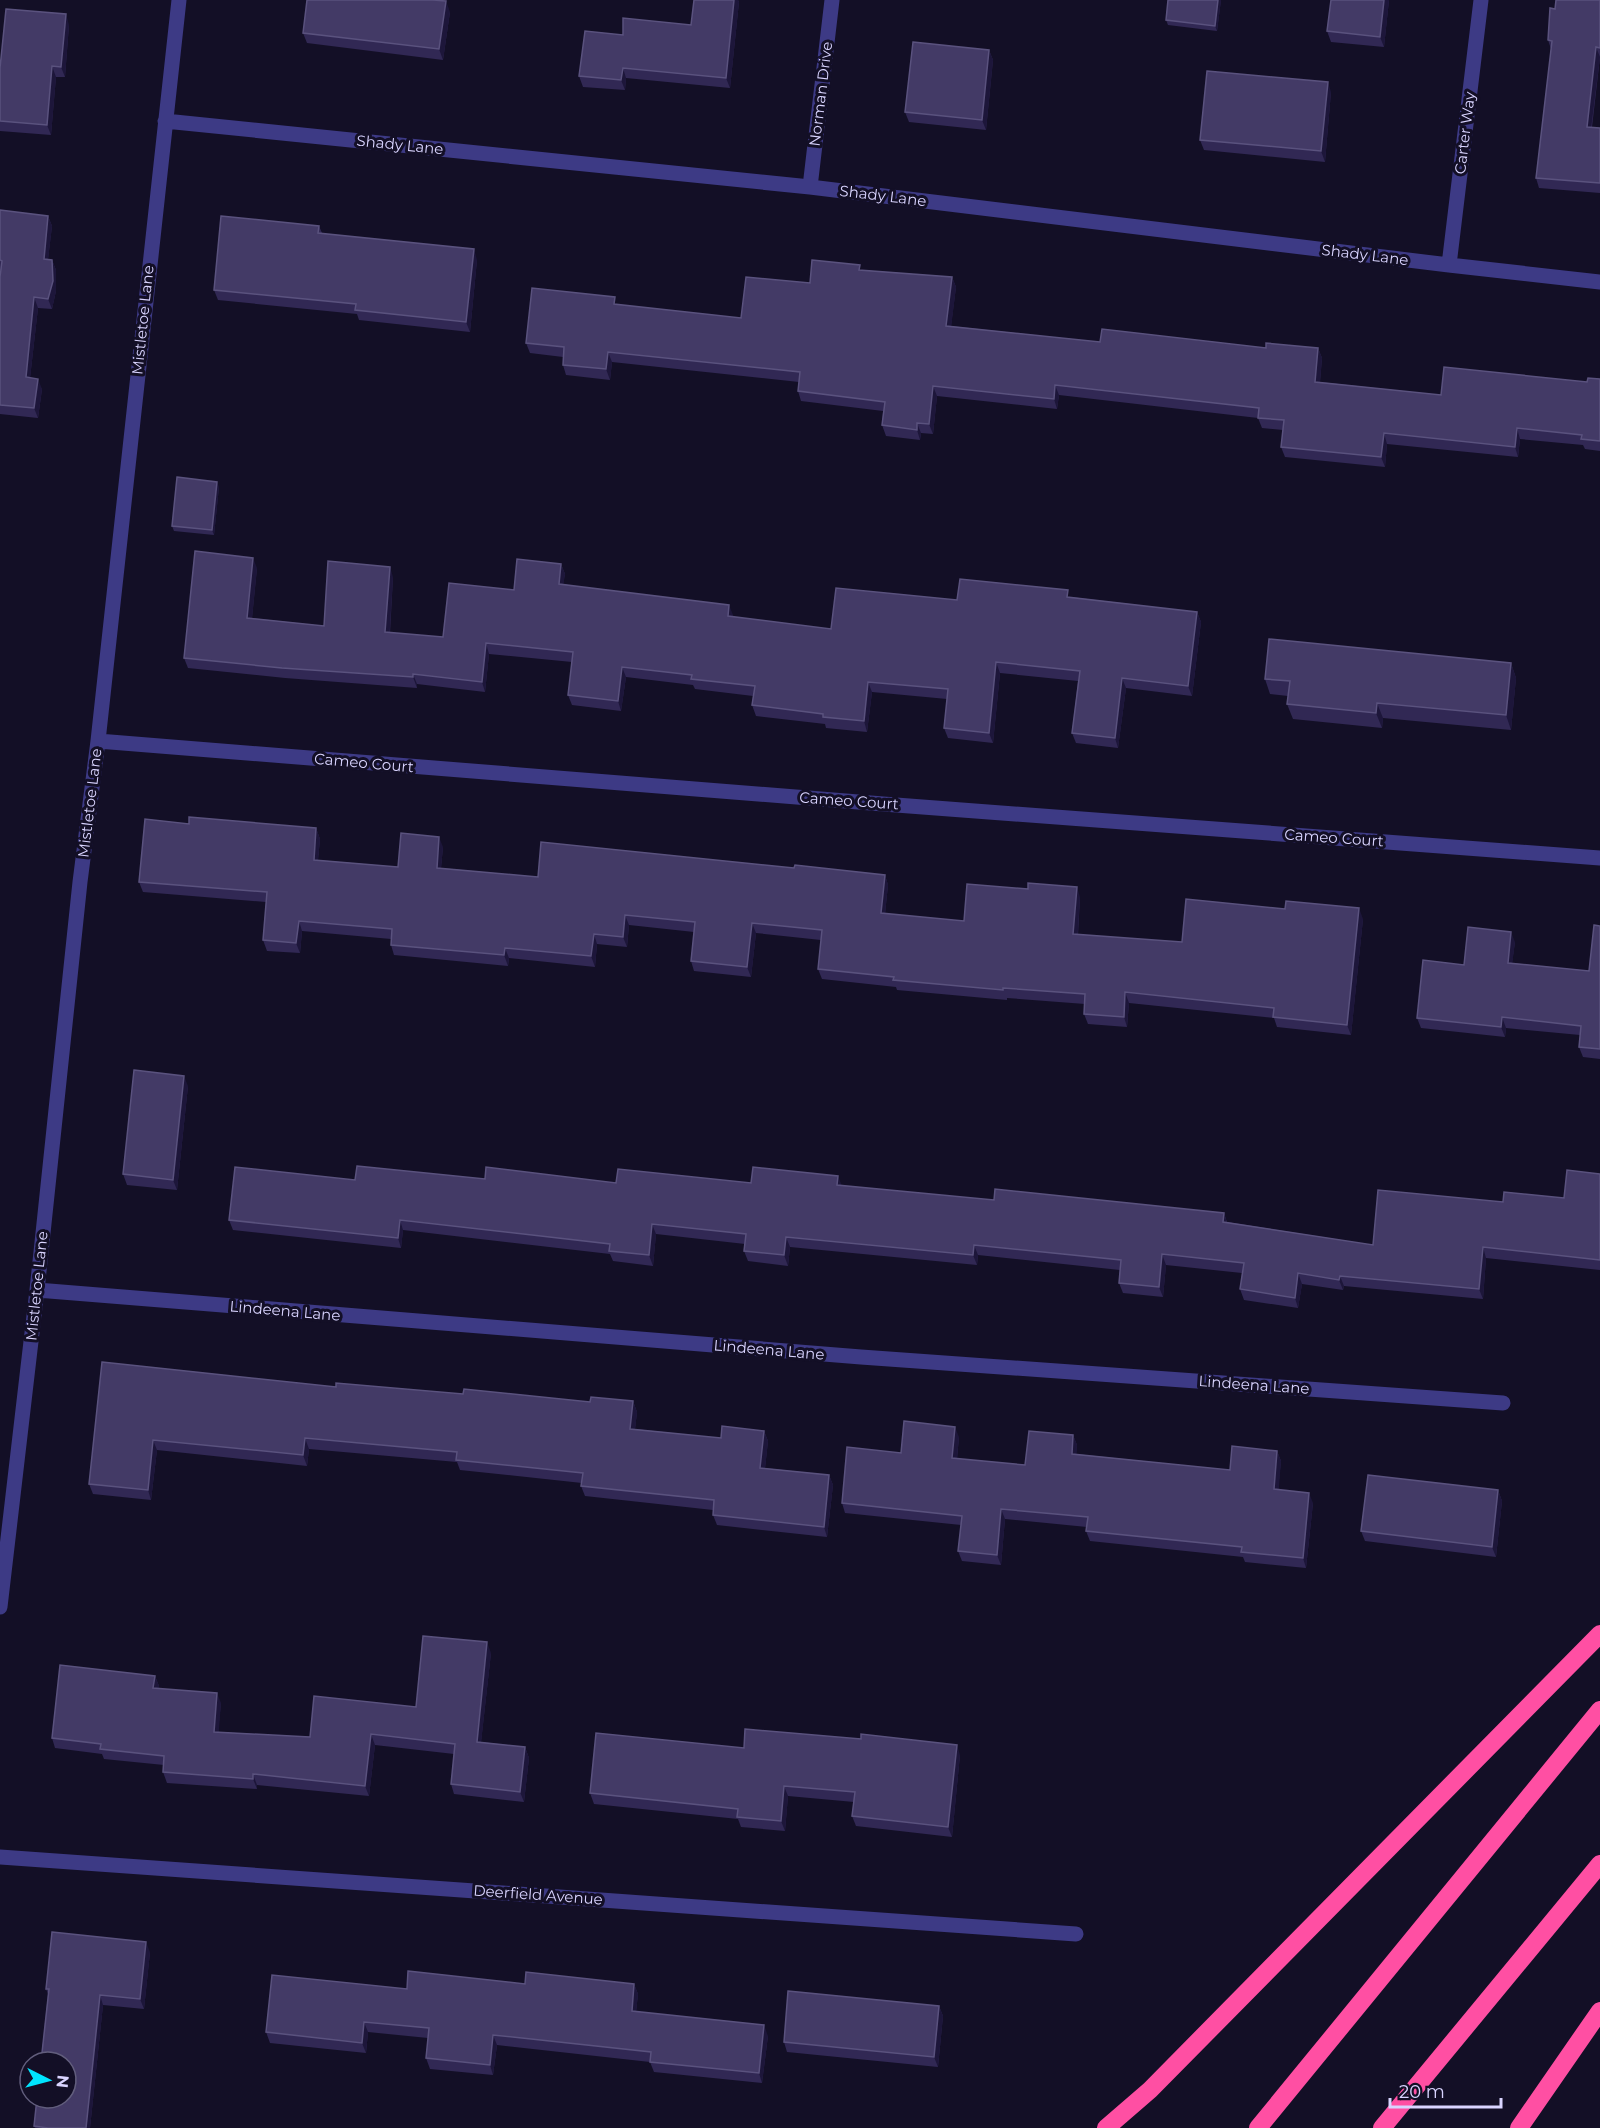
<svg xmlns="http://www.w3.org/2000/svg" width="1600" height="2128" viewBox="0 0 1600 2128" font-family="Montserrat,sans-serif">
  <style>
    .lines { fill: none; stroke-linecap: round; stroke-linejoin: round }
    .minor { stroke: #3d3a85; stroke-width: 15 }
    .highway { stroke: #ff4fa3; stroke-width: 18 }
    .wall { fill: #312854 }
    .shaded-wall { fill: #1d163a }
    .building { fill: #433a66; stroke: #5a527e; stroke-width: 1.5 }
    .labels { text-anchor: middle; stroke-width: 6; stroke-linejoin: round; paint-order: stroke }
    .street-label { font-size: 15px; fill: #d9d4ff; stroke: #130f26 }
  </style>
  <rect width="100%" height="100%" fill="#130f26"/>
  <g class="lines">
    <!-- minor -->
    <path class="minor" d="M 165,121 L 810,187 L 1449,265 L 1600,282
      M 810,187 L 832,0
      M 1449,265 L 1481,0
      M 98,741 L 883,804 L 1600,858
      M 37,1290 L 861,1357 L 1503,1403
      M 0,1607 L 37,1290 L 80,882 L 98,741 L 179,0
      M 0,1857 L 1076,1934"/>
    <!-- highway -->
    <path class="highway" d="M 1106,2128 L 1150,2090 L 1600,1634
      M 1258,2128 L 1600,1710
      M 1382,2128 L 1600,1864
      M 1519,2128 L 1600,2011"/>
  </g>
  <!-- wall -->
  <path class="wall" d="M 694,0 L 738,0 L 739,2 L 730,88 L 626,78 L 625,90 L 583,87 L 579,76 L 623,35 L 691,25 Z
    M 1168,0 L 1221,0 L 1217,31 L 1168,25 L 1166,20 Z
    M 1389,0 L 1384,47 L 1331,42 L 1327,31 Z
    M 1600,0 L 1600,57 L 1592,127 L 1600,128 L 1600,193 L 1539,188 L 1536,178 L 1551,49 L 1548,40 L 1555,9 Z
    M 450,12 L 443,60 L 307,43 L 303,33 Z
    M 69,25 L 65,77 L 56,77 L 51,135 L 0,131 L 0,68 Z
    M 989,50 L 993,60 L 986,130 L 909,122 L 905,112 Z
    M 1331,92 L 1325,162 L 1204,150 L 1200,140 Z
    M 0,210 L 48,216 L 52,226 L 48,259 L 52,260 L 56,270 L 56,291 L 52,309 L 38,308 L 30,378 L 42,389 L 38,418 L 0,414 L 0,277 L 1,270 L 0,270 Z
    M 319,226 L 322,233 L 477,260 L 470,332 L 359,320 L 357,314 L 218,300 L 214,290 Z
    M 862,270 L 952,277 L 956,287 L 951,326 L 1100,342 L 1266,348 L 1318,348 L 1322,358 L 1320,382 L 1441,395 L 1587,382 L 1600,379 L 1600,451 L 1585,449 L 1583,445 L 1520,439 L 1518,457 L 1387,444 L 1385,467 L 1285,457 L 1281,447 L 1283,430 L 1262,428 L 1258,418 L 1059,395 L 1057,409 L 937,396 L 933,434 L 921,433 L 920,440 L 886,436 L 882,425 L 883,411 L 801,401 L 798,391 L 799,382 L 612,362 L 610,380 L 566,375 L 563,365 L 563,357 L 530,353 L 526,343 L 618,305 L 741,318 L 810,283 Z
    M 219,487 L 214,535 L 174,531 L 172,526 Z
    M 561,564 L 565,574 L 563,584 L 733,615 L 733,617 L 831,629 L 957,600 L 1071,597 L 1197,612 L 1201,622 L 1192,696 L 1126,688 L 1118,748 L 1076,743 L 1072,733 L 1078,681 L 1000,673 L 993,743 L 948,738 L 944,728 L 947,699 L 872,692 L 867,732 L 826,728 L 825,724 L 756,716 L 752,705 L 753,696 L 695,689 L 693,685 L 626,677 L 621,711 L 572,705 L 568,695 L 572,662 L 489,654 L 485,692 L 417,684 L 417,688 L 285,678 L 188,668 L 184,658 L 257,568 L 252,618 L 324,626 L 393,577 L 390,633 L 443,637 L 514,590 Z
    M 1511,663 L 1516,678 L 1511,730 L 1383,718 L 1382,728 L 1293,719 L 1287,704 L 1288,696 L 1270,694 L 1265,679 Z
    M 189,824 L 316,828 L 320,839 L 318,860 L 398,867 L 443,847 L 441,868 L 538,877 L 794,868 L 885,875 L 888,885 L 885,914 L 964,921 L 1080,897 L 1078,935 L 1182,942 L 1363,919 L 1351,1035 L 1277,1027 L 1274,1018 L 1129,1003 L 1127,1027 L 1088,1024 L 1084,1014 L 1085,1004 L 1007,998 L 1007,1000 L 897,990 L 896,987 L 822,979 L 818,969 L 821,940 L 756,933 L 751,977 L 694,971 L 691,961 L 694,932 L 629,925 L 627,947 L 597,944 L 595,967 L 509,958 L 508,966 L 394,955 L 391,945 L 391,939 L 302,931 L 300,953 L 267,951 L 263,940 L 266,902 L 143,892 L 139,882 Z
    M 1600,926 L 1600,1059 L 1583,1057 L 1579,1047 L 1580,1035 L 1506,1028 L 1505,1037 L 1421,1028 L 1417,1018 L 1464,965 L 1515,942 L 1512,963 L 1589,971 Z
    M 188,1086 L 177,1190 L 127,1185 L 123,1174 Z
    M 1600,1174 L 1600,1270 L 1486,1258 L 1483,1299 L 1344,1286 L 1343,1290 L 1302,1284 L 1298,1308 L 1244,1300 L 1240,1289 L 1242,1273 L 1166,1265 L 1163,1297 L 1123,1293 L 1119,1283 L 1120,1270 L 978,1255 L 977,1265 L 790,1247 L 788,1266 L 748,1261 L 744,1251 L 745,1244 L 656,1234 L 653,1266 L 613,1261 L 610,1254 L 403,1230 L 401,1248 L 233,1230 L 229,1220 L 355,1180 L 485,1179 L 616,1183 L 751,1183 L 842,1186 L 994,1200 L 1224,1213 L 1227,1222 L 1373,1245 L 1503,1202 L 1564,1198 Z
    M 102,1362 L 336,1387 L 590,1402 L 633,1401 L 637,1412 L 635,1429 L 721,1438 L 764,1431 L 768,1441 L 765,1468 L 829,1475 L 833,1485 L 827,1537 L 717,1525 L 713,1515 L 713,1510 L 585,1496 L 581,1486 L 582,1483 L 460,1470 L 457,1462 L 309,1449 L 307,1466 L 157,1450 L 151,1500 L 93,1494 L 89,1484 Z
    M 1073,1435 L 1077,1445 L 1076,1454 L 1230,1470 L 1277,1451 L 1281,1461 L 1278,1490 L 1313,1503 L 1306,1568 L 1245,1562 L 1243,1557 L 1090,1541 L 1086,1531 L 1087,1527 L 1005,1519 L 1001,1565 L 962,1561 L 958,1551 L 961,1525 L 845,1513 L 842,1503 L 901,1453 L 959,1437 L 957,1459 L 1025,1465 Z
    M 1498,1490 L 1502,1501 L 1496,1557 L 1365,1541 L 1361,1531 Z
    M 491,1653 L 481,1742 L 525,1747 L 529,1758 L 524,1802 L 454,1794 L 451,1784 L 454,1754 L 375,1745 L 369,1796 L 257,1785 L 257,1789 L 167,1783 L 163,1772 L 164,1765 L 104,1759 L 102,1754 L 55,1748 L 52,1738 L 155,1676 L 159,1686 L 158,1688 L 221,1703 L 218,1732 L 310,1737 L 416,1707 Z
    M 744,1748 L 960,1755 L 952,1837 L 856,1826 L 852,1816 L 854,1802 L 788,1796 L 785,1831 L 741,1827 L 738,1819 L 594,1804 L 590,1793 Z
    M 150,1952 L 144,2009 L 103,2005 L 90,2128 L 35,2128 L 34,2126 L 48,1994 L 46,1989 Z
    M 525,1984 L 634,1984 L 638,1994 L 636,2012 L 768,2036 L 762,2083 L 654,2072 L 650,2062 L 497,2045 L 493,2075 L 430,2069 L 426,2058 L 428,2038 L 368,2032 L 366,2053 L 270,2043 L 266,2032 L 407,1989 Z
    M 939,2006 L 943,2016 L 938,2067 L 787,2052 L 784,2042 Z"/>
  <!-- shaded-wall -->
  <path class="shaded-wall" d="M 734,0 L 738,0 L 739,2 L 730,88 L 726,78 Z
    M 1218,0 L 1221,0 L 1217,31 L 1215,26 Z
    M 1384,0 L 1389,0 L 1384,47 L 1380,37 Z
    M 446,1 L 450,12 L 443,60 L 439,49 Z
    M 66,14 L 69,25 L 65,77 L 61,67 Z
    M 1596,47 L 1600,57 L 1590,137 L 1587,127 Z
    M 989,50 L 993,60 L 986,130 L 982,120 Z
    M 52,66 L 56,77 L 51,135 L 47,125 Z
    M 623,68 L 626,78 L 625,90 L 621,80 Z
    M 1328,82 L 1331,92 L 1325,162 L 1321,151 Z
    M 48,216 L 52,226 L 47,269 L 44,259 Z
    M 474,249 L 477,260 L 470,332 L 466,322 Z
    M 52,260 L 56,270 L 56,291 L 52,309 L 48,299 Z
    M 952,277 L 956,287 L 950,336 L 946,326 Z
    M 34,297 L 38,308 L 29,387 L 26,377 Z
    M 1318,348 L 1322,358 L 1319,392 L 1315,382 Z
    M 608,352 L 612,362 L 610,380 L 606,369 Z
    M 38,379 L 42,389 L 38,418 L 34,408 Z
    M 1055,385 L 1059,395 L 1057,409 L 1054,399 Z
    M 933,386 L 937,396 L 933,434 L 929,424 Z
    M 917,423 L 921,433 L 920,440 L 917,430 Z
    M 1517,428 L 1520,439 L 1518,457 L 1515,447 Z
    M 1384,433 L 1387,444 L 1385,467 L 1381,457 Z
    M 217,482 L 219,487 L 214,535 L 212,530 Z
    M 253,558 L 257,568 L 251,628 L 247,618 Z
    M 561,564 L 565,574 L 562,594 L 559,584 Z
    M 390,567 L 393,577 L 389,643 L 385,632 Z
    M 729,605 L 733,615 L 732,627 L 728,616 Z
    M 1197,612 L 1201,622 L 1192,696 L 1188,686 Z
    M 486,643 L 489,654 L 485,692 L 482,682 Z
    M 996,662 L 1000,673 L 993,743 L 989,733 Z
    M 1511,663 L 1516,678 L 1511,730 L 1506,715 Z
    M 622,667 L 626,677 L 621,711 L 618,701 Z
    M 413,674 L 417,684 L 417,688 L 413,677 Z
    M 1122,678 L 1126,688 L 1118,748 L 1115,738 Z
    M 868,682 L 872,692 L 867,732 L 864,721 Z
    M 1377,703 L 1383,718 L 1382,728 L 1376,713 Z
    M 316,828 L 320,839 L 317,870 L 314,860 Z
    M 439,837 L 443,847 L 440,878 L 437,868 Z
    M 885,875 L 888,885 L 884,923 L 881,913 Z
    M 1077,887 L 1080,897 L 1077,945 L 1073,934 Z
    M 1359,908 L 1363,919 L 1351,1035 L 1347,1025 Z
    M 625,915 L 629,925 L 627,947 L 623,937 Z
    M 299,921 L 302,931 L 300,953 L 296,943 Z
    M 752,923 L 756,933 L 751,977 L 747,967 Z
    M 1511,932 L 1515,942 L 1511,973 L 1508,963 Z
    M 594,934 L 597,944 L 595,967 L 591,956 Z
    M 505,948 L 509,958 L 508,966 L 504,955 Z
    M 1125,992 L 1129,1003 L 1127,1027 L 1124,1017 Z
    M 1502,1017 L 1506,1028 L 1505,1037 L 1501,1027 Z
    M 184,1076 L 188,1086 L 177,1190 L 173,1180 Z
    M 838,1176 L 842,1186 L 837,1185 Z
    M 1224,1213 L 1227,1223 L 1223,1222 Z
    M 400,1220 L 403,1230 L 401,1248 L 398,1238 Z
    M 652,1224 L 656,1234 L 653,1266 L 649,1255 Z
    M 786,1237 L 790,1247 L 788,1266 L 784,1255 Z
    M 974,1245 L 978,1255 L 977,1265 L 973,1255 Z
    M 1483,1247 L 1486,1258 L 1483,1299 L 1479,1289 Z
    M 1162,1254 L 1166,1265 L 1163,1297 L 1159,1287 Z
    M 1298,1273 L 1302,1284 L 1298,1308 L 1295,1298 Z
    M 1340,1276 L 1344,1286 L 1343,1290 L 1339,1280 Z
    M 633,1401 L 637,1412 L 634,1439 L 630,1429 Z
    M 955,1427 L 959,1437 L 956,1468 L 952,1458 Z
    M 764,1431 L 768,1441 L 764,1478 L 760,1468 Z
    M 1073,1435 L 1077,1445 L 1076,1464 L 1072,1454 Z
    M 305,1438 L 309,1449 L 307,1466 L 303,1455 Z
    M 153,1440 L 157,1450 L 151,1500 L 148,1490 Z
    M 1277,1451 L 1281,1461 L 1278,1500 L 1274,1489 Z
    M 829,1475 L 833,1485 L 827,1537 L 824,1527 Z
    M 1498,1490 L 1502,1501 L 1496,1557 L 1492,1547 Z
    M 1309,1493 L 1313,1503 L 1306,1568 L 1303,1558 Z
    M 1001,1509 L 1005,1519 L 1001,1565 L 997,1555 Z
    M 487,1642 L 491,1653 L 480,1752 L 477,1742 Z
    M 155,1676 L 159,1686 L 157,1698 L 153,1688 Z
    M 217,1693 L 221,1703 L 218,1742 L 214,1732 Z
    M 371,1734 L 375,1745 L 369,1796 L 365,1786 Z
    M 957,1745 L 960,1755 L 952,1837 L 948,1827 Z
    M 525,1747 L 529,1758 L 524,1802 L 520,1792 Z
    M 253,1774 L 257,1785 L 257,1789 L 253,1779 Z
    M 784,1786 L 788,1796 L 785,1831 L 781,1821 Z
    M 146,1942 L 150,1952 L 144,2009 L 140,1999 Z
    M 634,1984 L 638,1994 L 635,2022 L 632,2011 Z
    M 100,1995 L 103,2005 L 90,2128 L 86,2128 Z
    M 939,2006 L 943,2016 L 938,2067 L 934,2057 Z
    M 364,2022 L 368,2032 L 366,2053 L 362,2043 Z
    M 764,2025 L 768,2036 L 762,2083 L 759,2073 Z
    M 493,2035 L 497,2045 L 493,2075 L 490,2065 Z"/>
  <!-- building -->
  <path class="building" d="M 307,0 L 433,0 L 446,1 L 439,49 L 303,33 Z
    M 694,0 L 734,0 L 726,78 L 623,68 L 621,80 L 579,76 L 585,31 L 623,35 L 623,18 L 691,25 Z
    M 1168,0 L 1218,0 L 1215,26 L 1166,20 Z
    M 1331,0 L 1384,0 L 1380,37 L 1327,31 Z
    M 1556,0 L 1600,0 L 1600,48 L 1596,47 L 1587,127 L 1600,128 L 1600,183 L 1536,178 L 1552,41 L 1548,40 L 1550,8 L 1555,9 Z
    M 6,9 L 66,14 L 61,67 L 52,66 L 47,125 L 0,121 L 0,68 Z
    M 913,42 L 989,50 L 982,120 L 905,112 Z
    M 1207,71 L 1328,82 L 1321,151 L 1200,140 Z
    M 0,210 L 48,216 L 44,259 L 52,260 L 53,281 L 48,299 L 34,297 L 26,377 L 38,379 L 34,408 L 0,405 L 0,277 L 2,261 L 0,260 Z
    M 221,216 L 319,226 L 318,233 L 474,249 L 466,322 L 355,310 L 356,304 L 214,290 Z
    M 812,260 L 860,265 L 859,270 L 952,277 L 946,326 L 1100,342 L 1102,329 L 1266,348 L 1266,343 L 1318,348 L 1315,382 L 1441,395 L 1444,367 L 1587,382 L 1588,378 L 1600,379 L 1600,441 L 1581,439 L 1582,435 L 1517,428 L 1515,447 L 1384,433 L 1381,457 L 1281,447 L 1284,420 L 1258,418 L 1259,408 L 1055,385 L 1054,399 L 933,386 L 929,424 L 917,423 L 917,430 L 882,425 L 885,402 L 798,391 L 800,372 L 608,352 L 606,369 L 563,365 L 564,347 L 526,343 L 532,288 L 615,297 L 614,304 L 741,318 L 746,277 L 810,283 Z
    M 177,477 L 217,482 L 212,530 L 172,526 Z
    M 195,551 L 253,558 L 247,618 L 324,626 L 328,561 L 390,567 L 385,632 L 443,637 L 449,583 L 514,590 L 517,559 L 561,564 L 559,584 L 729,605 L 728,616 L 831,629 L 836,588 L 957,600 L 960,579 L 1068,590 L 1067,597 L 1197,612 L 1188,686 L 1122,678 L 1115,738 L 1072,733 L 1080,671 L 996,662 L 989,733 L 944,728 L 948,689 L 868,682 L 864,721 L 823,717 L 823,714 L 752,705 L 755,686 L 691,679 L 692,675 L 622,667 L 618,701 L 568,695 L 573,652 L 486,643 L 482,682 L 413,674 L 413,677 L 282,668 L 184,658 Z
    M 1269,639 L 1511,663 L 1506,715 L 1377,703 L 1376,713 L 1287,704 L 1290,681 L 1265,679 Z
    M 189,817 L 316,828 L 314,860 L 398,867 L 401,833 L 439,837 L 437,868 L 538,877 L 541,842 L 794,868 L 795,865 L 885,875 L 881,913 L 964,921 L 967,884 L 1028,889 L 1028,883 L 1077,887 L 1073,934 L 1182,942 L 1186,899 L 1285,909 L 1286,901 L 1359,908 L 1347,1025 L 1273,1017 L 1274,1008 L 1125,992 L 1124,1017 L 1084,1014 L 1085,994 L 1003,988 L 1003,990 L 893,980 L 894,977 L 818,969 L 822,930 L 752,923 L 747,967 L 691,961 L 695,922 L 625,915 L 623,937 L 594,934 L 591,956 L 505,948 L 504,955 L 391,945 L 392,929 L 299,921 L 296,943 L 263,940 L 267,892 L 139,882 L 145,819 L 189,824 Z
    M 1594,925 L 1600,926 L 1600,1049 L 1579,1047 L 1581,1026 L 1502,1017 L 1501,1027 L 1417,1018 L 1423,960 L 1464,965 L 1468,927 L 1511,932 L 1508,963 L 1589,971 Z
    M 134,1070 L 184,1076 L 173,1180 L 123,1174 Z
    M 357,1166 L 485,1179 L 486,1167 L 616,1183 L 618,1169 L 751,1183 L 753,1167 L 838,1176 L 837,1185 L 994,1200 L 995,1189 L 1224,1213 L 1223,1222 L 1373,1245 L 1378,1190 L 1503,1202 L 1504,1192 L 1564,1198 L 1567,1170 L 1600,1174 L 1600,1260 L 1483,1247 L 1479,1289 L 1340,1276 L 1339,1280 L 1298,1273 L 1295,1298 L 1240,1289 L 1244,1263 L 1162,1254 L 1159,1287 L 1119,1283 L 1121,1260 L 974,1245 L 973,1255 L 786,1237 L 784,1255 L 744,1251 L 746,1234 L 652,1224 L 649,1255 L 609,1251 L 610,1244 L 400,1220 L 398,1238 L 229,1220 L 235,1167 L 355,1180 Z
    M 102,1362 L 336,1387 L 336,1383 L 463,1394 L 464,1389 L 590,1402 L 591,1397 L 633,1401 L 630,1429 L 721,1438 L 722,1426 L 764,1431 L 760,1468 L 829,1475 L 824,1527 L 713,1515 L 714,1500 L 581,1486 L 583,1473 L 456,1460 L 457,1452 L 305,1438 L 303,1455 L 153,1440 L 148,1490 L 89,1484 Z
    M 904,1421 L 955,1427 L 952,1458 L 1025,1465 L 1029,1431 L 1073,1435 L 1072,1454 L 1230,1470 L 1232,1446 L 1277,1451 L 1274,1489 L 1309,1493 L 1303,1558 L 1241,1552 L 1242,1547 L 1086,1531 L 1088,1517 L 1001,1509 L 997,1555 L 958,1551 L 962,1516 L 842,1503 L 847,1447 L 901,1453 Z
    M 1368,1475 L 1498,1490 L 1492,1547 L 1361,1531 Z
    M 423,1636 L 487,1642 L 477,1742 L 525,1747 L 520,1792 L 451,1784 L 455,1744 L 371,1734 L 365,1786 L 253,1774 L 253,1779 L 163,1772 L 164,1756 L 100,1749 L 101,1744 L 52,1738 L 60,1665 L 155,1676 L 153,1688 L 217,1693 L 214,1732 L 310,1737 L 314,1696 L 416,1707 Z
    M 745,1729 L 861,1739 L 861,1734 L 957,1745 L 948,1827 L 852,1816 L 855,1792 L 784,1786 L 781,1821 L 737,1817 L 738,1809 L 590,1793 L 596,1733 L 744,1748 Z
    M 52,1932 L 146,1942 L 140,1999 L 100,1995 L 86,2128 L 48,2128 L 34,2126 L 37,2098 L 66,2098 L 66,2062 L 41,2062 L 49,1989 L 46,1989 Z
    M 408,1971 L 525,1984 L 526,1972 L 634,1984 L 632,2011 L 764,2025 L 759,2073 L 650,2062 L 651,2052 L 493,2035 L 490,2065 L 426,2058 L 429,2028 L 364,2022 L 362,2043 L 266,2032 L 272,1975 L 407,1989 Z
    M 788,1991 L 939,2006 L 934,2057 L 784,2042 Z"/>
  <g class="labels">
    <!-- street labels -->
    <g class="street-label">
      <text transform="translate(821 94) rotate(-83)" y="5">Norman Drive</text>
      <text transform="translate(1465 133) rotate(-83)" y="5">Carter Way</text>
      <text transform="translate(400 145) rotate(6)" y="5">Shady Lane</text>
      <text transform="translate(883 196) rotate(7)" y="5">Shady Lane</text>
      <text transform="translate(1365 255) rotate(7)" y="5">Shady Lane</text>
      <text transform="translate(143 320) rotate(-84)" y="5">Mistletoe Lane</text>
      <text transform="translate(364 763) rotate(5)" y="5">Cameo Court</text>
      <text transform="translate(849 801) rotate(4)" y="5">Cameo Court</text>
      <text transform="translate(90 803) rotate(-83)" y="5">Mistletoe Lane</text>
      <text transform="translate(1334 838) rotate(4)" y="5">Cameo Court</text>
      <text transform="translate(37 1286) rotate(-84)" y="5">Mistletoe Lane</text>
      <text transform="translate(285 1311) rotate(5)" y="5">Lindeena Lane</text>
      <text transform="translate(769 1350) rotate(5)" y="5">Lindeena Lane</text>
      <text transform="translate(1254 1385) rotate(4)" y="5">Lindeena Lane</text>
      <text transform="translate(538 1895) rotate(4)" y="5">Deerfield Avenue</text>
    </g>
  </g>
  <!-- north arrow -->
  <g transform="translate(48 2080) rotate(96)"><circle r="28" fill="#130f26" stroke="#625e7d" stroke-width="1.5"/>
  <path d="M0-4.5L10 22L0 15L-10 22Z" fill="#00e5ff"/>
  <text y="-9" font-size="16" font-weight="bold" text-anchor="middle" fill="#d9d4ff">N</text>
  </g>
  <!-- scale -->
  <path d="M1390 2098v9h111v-9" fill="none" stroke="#d9d4ff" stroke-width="3"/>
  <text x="1399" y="2098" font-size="18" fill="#d9d4ff" stroke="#130f26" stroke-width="4.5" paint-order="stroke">20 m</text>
</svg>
